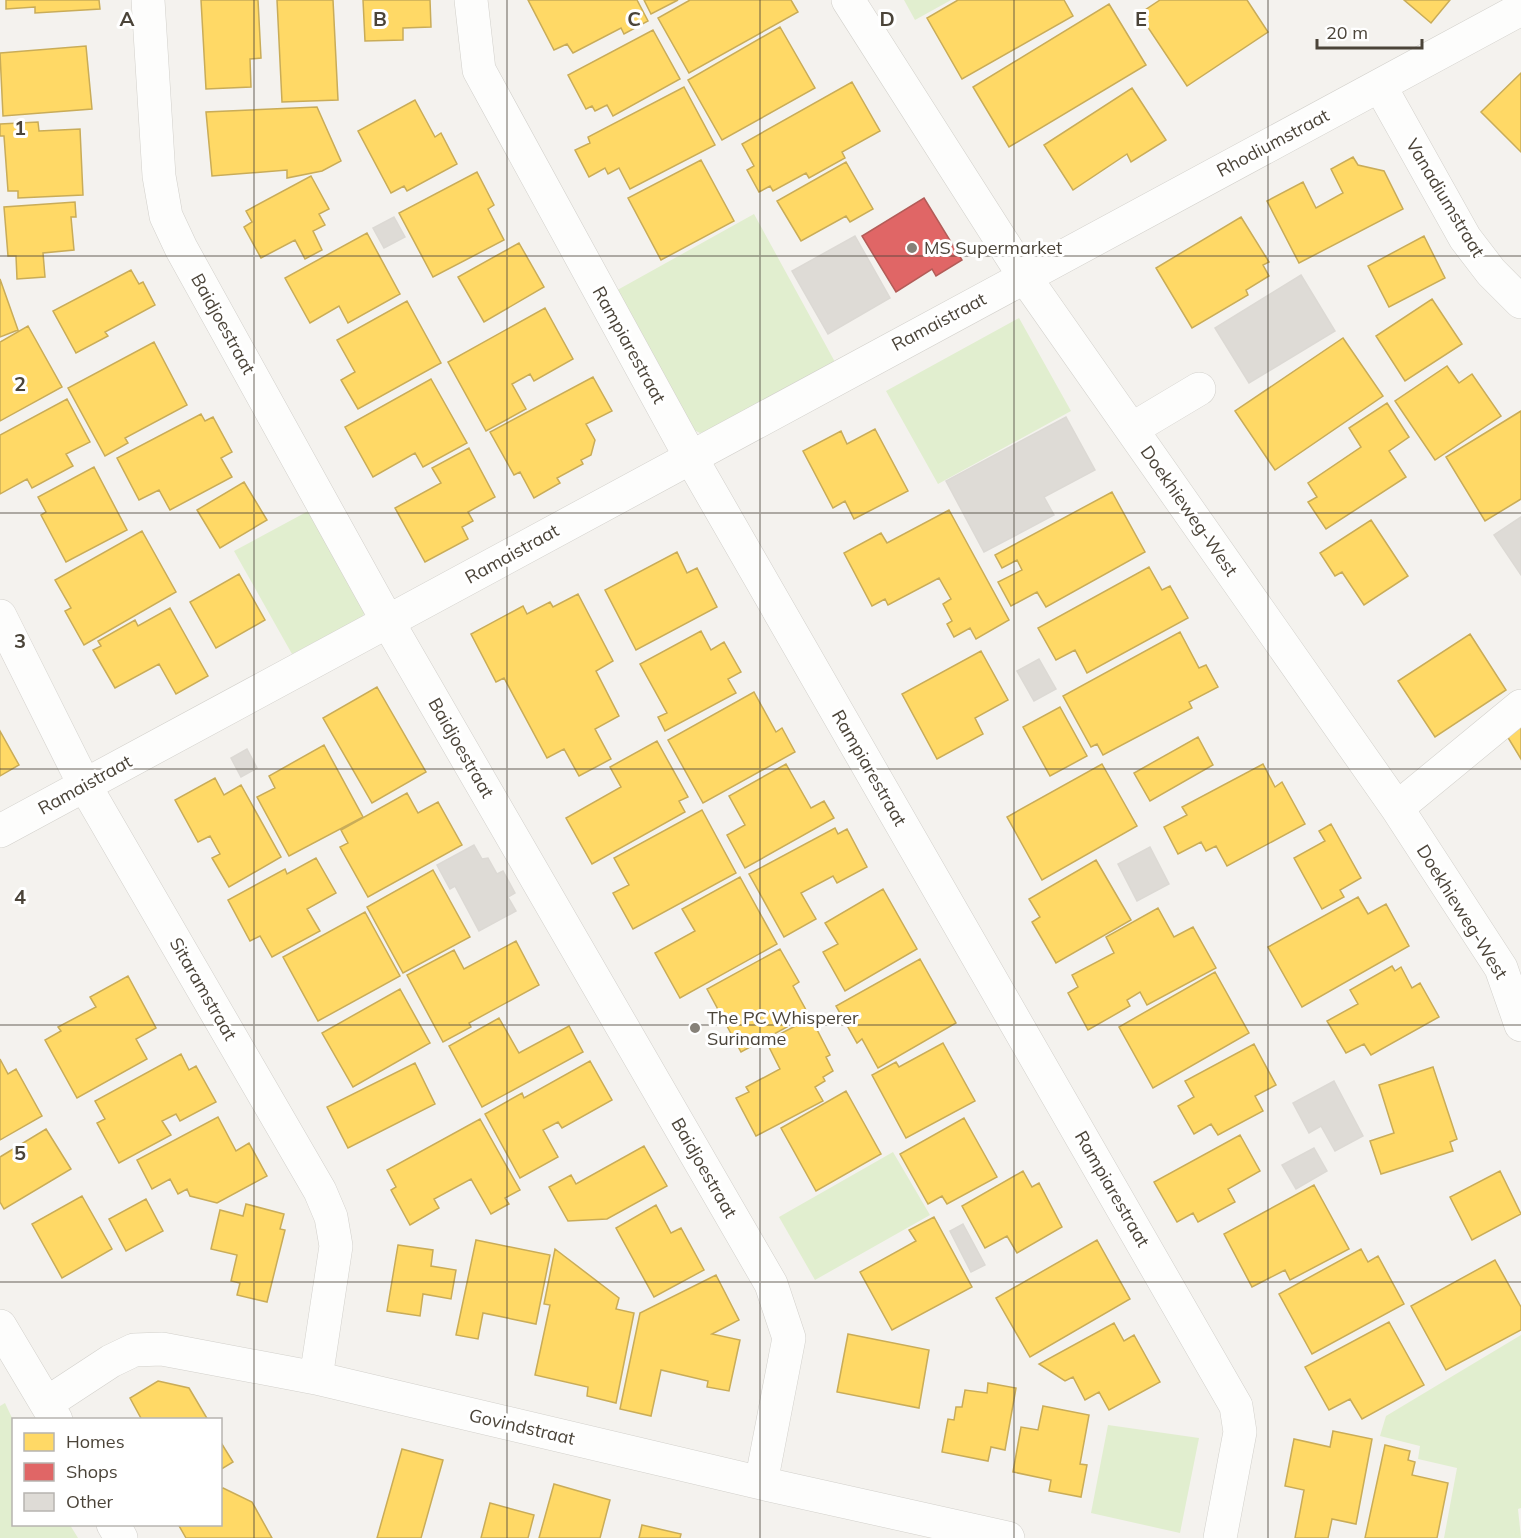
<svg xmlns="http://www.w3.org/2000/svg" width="1521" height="1538" viewBox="0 0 1521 1538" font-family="Mulish,sans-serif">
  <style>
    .green { fill: #e1eecf }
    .homes { fill: #ffd966; stroke: #c9ac58; stroke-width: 1.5 }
    .shops { fill: #e06666; stroke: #b35c58; stroke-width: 1.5 }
    .building { fill: #dedbd6; stroke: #dcd9d4; stroke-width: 1.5 }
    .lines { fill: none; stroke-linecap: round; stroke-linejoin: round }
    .minor-casing { stroke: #d2d0cb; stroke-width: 34 }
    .minor { stroke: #fdfdfc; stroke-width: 33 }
    .grid { fill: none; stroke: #4b4439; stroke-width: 1.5; stroke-opacity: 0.55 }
    .poi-dot { fill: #868178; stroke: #fff; stroke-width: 2 }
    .labels { text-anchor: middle; stroke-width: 6; stroke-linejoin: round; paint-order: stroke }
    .street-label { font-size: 18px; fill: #4b4439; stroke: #fff }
    .poi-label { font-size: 18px; fill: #4b4439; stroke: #fff; text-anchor: start }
    .grid-label { font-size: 20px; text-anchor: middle; font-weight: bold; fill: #4b4439; stroke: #fff; stroke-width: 6; stroke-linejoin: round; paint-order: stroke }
  </style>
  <rect width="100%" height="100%" fill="#f4f2ee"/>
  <!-- green -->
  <path class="green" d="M 904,0 L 951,0 L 915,20 Z
    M 754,214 L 835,362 L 711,429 L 700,433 L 692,429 L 612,293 Z
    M 1019,318 L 1071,411 L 938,484 L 886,391 Z
    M 312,509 L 367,609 L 362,617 L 292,654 L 234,551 Z
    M 893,1152 L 930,1215 L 815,1280 L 779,1217 Z
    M 1521,1335 L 1521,1508 L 1518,1509 L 1521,1538 L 1444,1538 L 1457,1468 L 1418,1459 L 1420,1446 L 1380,1436 L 1386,1416 Z
    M 5,1403 L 13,1420 L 14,1524 L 70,1525 L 78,1538 L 0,1538 L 0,1406 Z
    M 1108,1425 L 1199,1438 L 1180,1533 L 1091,1513 Z"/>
  <!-- homes -->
  <path class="homes" d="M 6,0 L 99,0 L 100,9 L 35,13 L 35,7 L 6,9 Z
    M 201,0 L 258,0 L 261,58 L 250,59 L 251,87 L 206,89 Z
    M 277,0 L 333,0 L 338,100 L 282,102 Z
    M 363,0 L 430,0 L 431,27 L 403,28 L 403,40 L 365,41 Z
    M 528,0 L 637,0 L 648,21 L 624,34 L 621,28 L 573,53 L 567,44 L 554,50 Z
    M 644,0 L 678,0 L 651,14 Z
    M 690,0 L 791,0 L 798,12 L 689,73 L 658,18 Z
    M 958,0 L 1064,0 L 1073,16 L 962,79 L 927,18 Z
    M 1160,0 L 1247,0 L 1268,32 L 1187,86 L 1139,14 Z
    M 1404,0 L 1450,0 L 1431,23 Z
    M 1109,4 L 1146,65 L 1009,147 L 973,87 Z
    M 780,27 L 815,88 L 722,140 L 688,80 Z
    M 653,30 L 680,79 L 613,116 L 607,105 L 595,111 L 592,106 L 586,109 L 568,75 Z
    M 86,46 L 92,109 L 3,116 L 0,53 Z
    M 1521,73 L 1521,152 L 1481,112 Z
    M 852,82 L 880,131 L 842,152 L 845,158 L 809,178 L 806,173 L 773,191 L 770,186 L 759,192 L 747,170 L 754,166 L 742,144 Z
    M 684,87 L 715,145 L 630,189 L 619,168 L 608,174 L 605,168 L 589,177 L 575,150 L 590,143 L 588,137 Z
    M 1132,88 L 1166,140 L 1131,162 L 1127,154 L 1073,190 L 1044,145 Z
    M 415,100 L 435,137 L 441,133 L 457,164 L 407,191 L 404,186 L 391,193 L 358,131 Z
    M 317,107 L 341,161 L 322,171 L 287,178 L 287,170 L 212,176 L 206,112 Z
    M 38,122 L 39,131 L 80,129 L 83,195 L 18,198 L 18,191 L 8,191 L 4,136 L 0,136 L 0,124 Z
    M 1353,157 L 1358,165 L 1384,171 L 1403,209 L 1299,263 L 1267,201 L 1303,182 L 1316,208 L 1343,193 L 1331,169 Z
    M 701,160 L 734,221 L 661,260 L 628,198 Z
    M 846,162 L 873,209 L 850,222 L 846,216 L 801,241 L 777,201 Z
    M 477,172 L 494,205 L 488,209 L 504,240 L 433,277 L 399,213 Z
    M 311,176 L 329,209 L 319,214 L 325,225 L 313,231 L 322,250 L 305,259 L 295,240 L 261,258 L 244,227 L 252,222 L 246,211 Z
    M 75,202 L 76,217 L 71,217 L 74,250 L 43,253 L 45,277 L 17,279 L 16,256 L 8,256 L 4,207 Z
    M 1241,217 L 1269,262 L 1263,265 L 1269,276 L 1246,290 L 1248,295 L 1192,328 L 1156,268 Z
    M 367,233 L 400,294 L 348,323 L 339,306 L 310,323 L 285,278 Z
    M 1424,236 L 1445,278 L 1389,307 L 1368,266 Z
    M 519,243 L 544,287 L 484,322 L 458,277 Z
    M 131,270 L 139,284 L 143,282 L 155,305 L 105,332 L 108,336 L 76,353 L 53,311 Z
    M 0,279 L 18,330 L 0,337 Z
    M 1432,299 L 1462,344 L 1405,381 L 1376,336 Z
    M 407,301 L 441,363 L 358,409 L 341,380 L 355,372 L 337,340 Z
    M 545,308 L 573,359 L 534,381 L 530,374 L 512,384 L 526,409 L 486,431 L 448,362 Z
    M 28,326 L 62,387 L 0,421 L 0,342 Z
    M 1343,338 L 1383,396 L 1275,470 L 1235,411 Z
    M 154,342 L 187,405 L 125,438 L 128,443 L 105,456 L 68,388 Z
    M 1447,366 L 1459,383 L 1472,374 L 1501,416 L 1435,460 L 1395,401 Z
    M 593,377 L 612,411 L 586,424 L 595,440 L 591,455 L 581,460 L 583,464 L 557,478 L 560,483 L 534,498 L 520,472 L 514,475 L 490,432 Z
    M 431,379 L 467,443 L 423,467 L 415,453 L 373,477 L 345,427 Z
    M 67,399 L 90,442 L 66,454 L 73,466 L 32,488 L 27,479 L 0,494 L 0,435 Z
    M 1387,403 L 1409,437 L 1389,451 L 1406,477 L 1326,529 L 1308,502 L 1317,497 L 1308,483 L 1361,447 L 1349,428 Z
    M 1521,411 L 1521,499 L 1485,521 L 1446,457 Z
    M 201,414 L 205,421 L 213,417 L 232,452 L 221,458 L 232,477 L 170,510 L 159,490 L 139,500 L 117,458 Z
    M 875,429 L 908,491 L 854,519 L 845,501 L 833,508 L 803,451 L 841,431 L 847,444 Z
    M 469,448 L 495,497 L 468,512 L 473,521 L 462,527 L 468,539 L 425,562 L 395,508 L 441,483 L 432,468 Z
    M 94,467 L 127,530 L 66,562 L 41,515 L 46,512 L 38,497 Z
    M 244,482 L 267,520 L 220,548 L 197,510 Z
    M 1112,492 L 1145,552 L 1046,607 L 1037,592 L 1011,606 L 998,582 L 1022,570 L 1017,560 L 1002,568 L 995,555 Z
    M 949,510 L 1009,620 L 976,639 L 970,628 L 954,637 L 947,624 L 952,621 L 943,604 L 951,599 L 939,578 L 888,605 L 885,599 L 872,606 L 844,553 L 881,533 L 887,543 Z
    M 1371,520 L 1408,576 L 1364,605 L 1342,572 L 1335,576 L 1320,553 Z
    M 142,531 L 176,592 L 84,645 L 65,611 L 71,608 L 55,580 Z
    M 677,552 L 687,573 L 697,568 L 717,607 L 636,650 L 605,590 Z
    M 1149,567 L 1162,590 L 1170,586 L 1188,618 L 1087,673 L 1075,650 L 1056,660 L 1038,628 Z
    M 239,574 L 265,620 L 216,648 L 190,602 Z
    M 578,594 L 613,661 L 596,671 L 619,716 L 595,729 L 611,759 L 579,776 L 564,749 L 547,758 L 504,678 L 496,682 L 471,634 L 523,606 L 527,614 L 550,602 L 553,607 Z
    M 170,608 L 208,676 L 176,694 L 159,664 L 115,688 L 93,650 L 101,646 L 98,641 L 135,620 L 138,626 Z
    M 701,631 L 711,650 L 724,642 L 741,672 L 728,679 L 736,693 L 665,731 L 658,717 L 667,713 L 640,664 Z
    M 1180,632 L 1199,668 L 1206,665 L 1218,687 L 1189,702 L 1192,708 L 1103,755 L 1097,744 L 1091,747 L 1063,696 Z
    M 1470,634 L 1506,690 L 1435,737 L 1398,681 Z
    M 981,651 L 1008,700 L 975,718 L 983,734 L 937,759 L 902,694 Z
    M 377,687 L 426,772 L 372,803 L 323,718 Z
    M 754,692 L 776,732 L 782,728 L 795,752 L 703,803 L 668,740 Z
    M 1060,707 L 1087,756 L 1050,776 L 1023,727 Z
    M 1521,721 L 1521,759 L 1504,731 Z
    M 0,731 L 19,765 L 0,776 Z
    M 1198,737 L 1213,765 L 1150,801 L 1134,773 Z
    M 657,741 L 688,797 L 679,801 L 685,812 L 592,864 L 566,818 L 621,787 L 610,767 Z
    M 324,745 L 363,817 L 289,856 L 257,797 L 275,788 L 269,776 Z
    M 786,764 L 811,808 L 824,801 L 834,818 L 745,868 L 727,835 L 745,825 L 729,796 Z
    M 1102,764 L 1137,826 L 1042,880 L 1007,817 Z
    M 1263,764 L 1275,787 L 1282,782 L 1305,824 L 1227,866 L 1216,846 L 1206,851 L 1201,842 L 1178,854 L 1164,827 L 1187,815 L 1182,807 Z
    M 215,778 L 224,795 L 241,785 L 281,857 L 229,887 L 212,858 L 220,854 L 210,836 L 198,842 L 175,800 Z
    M 407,793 L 418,813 L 438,802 L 462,845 L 368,897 L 340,847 L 348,843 L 341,830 Z
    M 702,810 L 736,873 L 633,929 L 613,893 L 629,885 L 614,858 Z
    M 1331,824 L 1361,878 L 1340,890 L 1344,897 L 1322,909 L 1294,858 L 1325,841 L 1319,831 Z
    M 835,828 L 838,834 L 847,829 L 867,867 L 837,883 L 833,876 L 801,893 L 816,919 L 784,937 L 749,874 Z
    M 316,858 L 336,893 L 307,909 L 320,931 L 272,957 L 260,936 L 250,941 L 228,900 L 285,869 L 287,874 Z
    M 1096,860 L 1131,920 L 1056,963 L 1032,922 L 1040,917 L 1029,899 Z
    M 433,870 L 470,937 L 403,973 L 367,907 Z
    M 740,877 L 777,944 L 680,998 L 655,953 L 695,931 L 682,909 Z
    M 883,889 L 917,949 L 845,991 L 823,952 L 838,944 L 825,923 Z
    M 1358,897 L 1368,914 L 1386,904 L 1409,946 L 1302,1007 L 1268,947 Z
    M 1158,908 L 1174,937 L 1193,927 L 1216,968 L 1147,1005 L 1140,992 L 1127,1000 L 1130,1006 L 1088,1030 L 1068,993 L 1078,987 L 1072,975 L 1114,953 L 1106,937 Z
    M 365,912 L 400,976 L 318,1021 L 283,957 Z
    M 516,941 L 539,985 L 469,1023 L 471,1027 L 443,1042 L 407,975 L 454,950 L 464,969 Z
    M 780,949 L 799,982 L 793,986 L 806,1010 L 784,1022 L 787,1027 L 741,1052 L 707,989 Z
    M 920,959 L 956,1023 L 878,1068 L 862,1039 L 857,1043 L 836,1006 Z
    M 1392,966 L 1395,971 L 1401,967 L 1412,988 L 1420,983 L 1439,1017 L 1371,1055 L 1364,1044 L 1346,1053 L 1327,1021 L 1358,1004 L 1350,990 Z
    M 1215,972 L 1249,1033 L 1153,1088 L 1119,1027 Z
    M 128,976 L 156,1028 L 136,1039 L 147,1059 L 77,1098 L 45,1040 L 61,1031 L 58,1027 L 96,1007 L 90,997 Z
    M 400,989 L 430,1043 L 353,1087 L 322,1033 Z
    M 499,1018 L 519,1053 L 569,1026 L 583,1052 L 482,1107 L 449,1046 Z
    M 811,1018 L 830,1055 L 826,1057 L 833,1071 L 823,1077 L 825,1081 L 815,1087 L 823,1101 L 756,1136 L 736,1098 L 749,1092 L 746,1087 L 780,1069 L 766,1041 Z
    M 943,1043 L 975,1101 L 906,1138 L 872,1075 L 896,1062 L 899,1067 Z
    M 1254,1044 L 1276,1085 L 1255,1096 L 1263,1111 L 1218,1135 L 1211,1124 L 1194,1134 L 1178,1106 L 1194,1097 L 1185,1081 Z
    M 181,1054 L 189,1070 L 196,1066 L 216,1102 L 180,1121 L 176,1114 L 162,1121 L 171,1135 L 119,1163 L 97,1123 L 105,1119 L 95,1101 Z
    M 0,1059 L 8,1074 L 16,1069 L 42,1116 L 0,1140 Z
    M 590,1061 L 612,1100 L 562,1128 L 558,1122 L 543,1130 L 558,1157 L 520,1178 L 485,1114 L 522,1093 L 524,1098 Z
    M 415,1063 L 435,1104 L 348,1148 L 327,1107 Z
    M 1433,1067 L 1457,1139 L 1450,1142 L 1453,1151 L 1381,1174 L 1370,1141 L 1394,1133 L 1379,1085 Z
    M 846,1091 L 881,1154 L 816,1191 L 781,1128 Z
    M 218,1117 L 236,1151 L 249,1143 L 267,1176 L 217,1203 L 190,1196 L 187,1189 L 178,1194 L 170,1179 L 152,1189 L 137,1160 Z
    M 964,1118 L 997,1177 L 947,1204 L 942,1196 L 928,1204 L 900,1154 Z
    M 480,1119 L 520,1190 L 505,1198 L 509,1204 L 491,1214 L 471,1179 L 434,1199 L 439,1208 L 410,1225 L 391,1190 L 396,1187 L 387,1170 Z
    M 46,1129 L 71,1169 L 4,1209 L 0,1202 L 0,1157 Z
    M 1240,1135 L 1260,1171 L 1228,1189 L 1235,1202 L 1198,1222 L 1193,1213 L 1177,1222 L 1154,1182 Z
    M 644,1146 L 667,1186 L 607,1219 L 568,1221 L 549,1187 L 571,1175 L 576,1184 Z
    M 1023,1171 L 1032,1187 L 1039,1183 L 1062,1227 L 1017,1253 L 1007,1236 L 985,1248 L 962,1206 Z
    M 1500,1171 L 1521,1214 L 1472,1240 L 1450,1197 Z
    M 1314,1185 L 1349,1249 L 1290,1280 L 1285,1270 L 1252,1287 L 1224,1234 Z
    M 82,1196 L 112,1249 L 62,1278 L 32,1224 Z
    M 146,1199 L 163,1231 L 126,1251 L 109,1219 Z
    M 246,1204 L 284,1214 L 280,1229 L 285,1230 L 267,1302 L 237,1295 L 240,1283 L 231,1281 L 237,1255 L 211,1249 L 220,1210 L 243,1216 Z
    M 656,1205 L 671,1233 L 681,1228 L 704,1270 L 654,1297 L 616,1228 Z
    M 934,1217 L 972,1287 L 892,1330 L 860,1272 L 916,1241 L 909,1230 Z
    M 476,1240 L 550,1255 L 536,1324 L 483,1313 L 478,1339 L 456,1335 Z
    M 1097,1240 L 1130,1299 L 1030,1357 L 996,1298 Z
    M 398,1245 L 433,1250 L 431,1266 L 456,1270 L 451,1299 L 423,1294 L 420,1316 L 387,1311 Z
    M 555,1249 L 619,1298 L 616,1309 L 634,1313 L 616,1403 L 587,1396 L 588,1387 L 535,1375 L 550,1305 L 544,1304 Z
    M 1361,1249 L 1368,1262 L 1378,1256 L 1404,1304 L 1312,1354 L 1279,1294 Z
    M 1495,1260 L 1521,1307 L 1521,1330 L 1446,1370 L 1411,1306 Z
    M 716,1275 L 739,1320 L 712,1334 L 740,1340 L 729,1391 L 707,1387 L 708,1381 L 661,1370 L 651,1416 L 620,1409 L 640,1313 Z
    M 1389,1322 L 1424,1385 L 1362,1419 L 1350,1399 L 1329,1410 L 1305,1367 Z
    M 1114,1323 L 1124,1341 L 1134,1335 L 1160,1382 L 1109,1410 L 1099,1392 L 1085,1400 L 1073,1377 L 1065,1381 L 1039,1364 Z
    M 848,1334 L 929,1350 L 919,1408 L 837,1392 Z
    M 158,1381 L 189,1388 L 208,1420 L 142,1420 L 130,1398 Z
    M 988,1383 L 1016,1388 L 1005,1450 L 991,1447 L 988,1461 L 942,1452 L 948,1419 L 954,1420 L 956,1407 L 962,1407 L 965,1390 L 987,1393 Z
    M 1043,1406 L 1089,1415 L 1080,1464 L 1087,1465 L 1081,1497 L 1049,1491 L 1051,1480 L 1013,1472 L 1021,1427 L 1038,1430 Z
    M 1333,1431 L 1372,1439 L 1356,1524 L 1332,1519 L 1328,1538 L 1295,1538 L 1304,1490 L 1285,1486 L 1294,1439 L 1330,1447 Z
    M 220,1441 L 233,1462 L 220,1470 Z
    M 1385,1445 L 1410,1451 L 1408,1460 L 1415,1462 L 1412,1475 L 1448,1483 L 1437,1538 L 1365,1538 Z
    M 402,1449 L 443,1460 L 421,1538 L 377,1538 Z
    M 554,1484 L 610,1500 L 600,1538 L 539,1538 Z
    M 223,1488 L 252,1502 L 272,1538 L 186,1538 L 178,1524 L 220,1524 L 220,1490 Z
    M 490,1503 L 534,1515 L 528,1538 L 481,1538 Z
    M 642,1525 L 681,1534 L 680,1538 L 639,1538 Z"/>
  <!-- shops -->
  <path class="shops" d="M 924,198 L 962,260 L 936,276 L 932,269 L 896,292 L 862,236 Z"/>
  <!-- building -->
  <path class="building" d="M 394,217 L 405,237 L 384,248 L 373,228 Z
    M 855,236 L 890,298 L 828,334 L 792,271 Z
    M 1301,275 L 1335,331 L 1249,383 L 1215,328 Z
    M 1066,417 L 1095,470 L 1044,497 L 1054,515 L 984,552 L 946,481 Z
    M 1521,517 L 1521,575 L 1494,535 Z
    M 1039,659 L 1056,689 L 1034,701 L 1017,671 Z
    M 247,749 L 257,768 L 241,777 L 231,758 Z
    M 474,845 L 482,859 L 488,858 L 497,874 L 503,871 L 515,893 L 508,897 L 516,911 L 479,931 L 455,886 L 450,889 L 437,865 Z
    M 1150,847 L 1169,884 L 1137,901 L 1118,864 Z
    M 1334,1081 L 1363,1136 L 1335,1151 L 1321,1126 L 1309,1133 L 1293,1103 Z
    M 1314,1148 L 1327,1171 L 1296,1189 L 1282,1165 Z
    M 963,1224 L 985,1265 L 971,1272 L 950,1231 Z"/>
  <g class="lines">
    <!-- minor casing -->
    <g class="minor-casing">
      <path id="minor" d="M 148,0 L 159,176 L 166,216 L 181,248 L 388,622 L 771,1284 L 789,1338 L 761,1483
        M 471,0 L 479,70 L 690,456 L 1236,1406 L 1240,1432 L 1220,1538
        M 848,0 L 1024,276 L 1397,808 L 1501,968 L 1521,1025
        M 1380,86 L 1465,238 L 1491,272 L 1521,302
        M 1132,429 L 1199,389
        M 0,616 L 84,784 L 320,1191 L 331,1217 L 336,1246 L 316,1378
        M 1397,808 L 1521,706
        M 0,831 L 1521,9
        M 0,1326 L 56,1420
        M 47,1403 L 111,1361 L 134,1350 L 162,1349 L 316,1378 L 761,1483 L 1008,1538
        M 113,1524 L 121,1538"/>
    </g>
    <!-- minor -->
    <use href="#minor" class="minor"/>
  </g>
  <!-- grid -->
  <path class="grid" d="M 254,0 L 254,1538M 507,0 L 507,1538M 760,0 L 760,1538M 1014,0 L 1014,1538M 1268,0 L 1268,1538M 0,256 L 1521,256M 0,513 L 1521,513M 0,769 L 1521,769M 0,1025 L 1521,1025M 0,1282 L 1521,1282"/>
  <!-- markers -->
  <g class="poi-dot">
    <circle cx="912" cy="248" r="6"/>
    <circle cx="695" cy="1028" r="6"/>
  </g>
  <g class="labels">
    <!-- street labels -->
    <g class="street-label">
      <text transform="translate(1273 143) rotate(-28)" y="6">Rhodiumstraat</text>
      <text transform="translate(1445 198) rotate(59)" y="6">Vanadiumstraat</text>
      <text transform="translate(939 322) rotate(-28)" y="6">Ramaistraat</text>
      <text transform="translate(223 324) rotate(61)" y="6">Baidjoestraat</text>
      <text transform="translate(629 345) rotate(61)" y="6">Rampiarestraat</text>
      <text transform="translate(1189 511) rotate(55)" y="6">Doekhieweg-West</text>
      <text transform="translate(512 554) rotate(-29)" y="6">Ramaistraat</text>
      <text transform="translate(461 748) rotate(60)" y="6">Baidjoestraat</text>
      <text transform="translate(869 768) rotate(60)" y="6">Rampiarestraat</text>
      <text transform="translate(85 785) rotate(-29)" y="6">Ramaistraat</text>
      <text transform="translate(1462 912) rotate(58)" y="6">Doekhieweg-West</text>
      <text transform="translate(203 989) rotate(60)" y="6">Sitaramstraat</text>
      <text transform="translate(704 1168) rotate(60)" y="6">Baidjoestraat</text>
      <text transform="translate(1112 1189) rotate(60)" y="6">Rampiarestraat</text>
      <text transform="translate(522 1427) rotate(13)" y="6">Govindstraat</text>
    </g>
    <!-- poi labels -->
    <g class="poi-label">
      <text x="924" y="254">MS Supermarket</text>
      <text x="707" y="1024">The PC Whisperer<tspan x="707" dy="21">Suriname</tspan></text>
    </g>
  </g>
  <g class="grid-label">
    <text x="127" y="26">A</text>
    <text x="380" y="26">B</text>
    <text x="634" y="26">C</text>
    <text x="887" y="26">D</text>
    <text x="1141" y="26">E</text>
    <text x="20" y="135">1</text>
    <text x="20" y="391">2</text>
    <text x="20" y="648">3</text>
    <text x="20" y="904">4</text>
    <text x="20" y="1160">5</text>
  </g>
  <!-- legend -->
  <rect x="12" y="1418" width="210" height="108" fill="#ffffff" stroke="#b7b4b0" stroke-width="1.5"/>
  <rect x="24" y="1433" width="30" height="18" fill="#ffd966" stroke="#b7b4b0" stroke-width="1.5"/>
  <text x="66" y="1448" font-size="18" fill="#4b4439">Homes</text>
  <rect x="24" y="1463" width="30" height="18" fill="#e06666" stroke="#b7b4b0" stroke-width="1.5"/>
  <text x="66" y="1478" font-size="18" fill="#4b4439">Shops</text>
  <rect x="24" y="1493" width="30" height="18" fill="#dedbd6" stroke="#b7b4b0" stroke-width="1.5"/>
  <text x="66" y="1508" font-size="18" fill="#4b4439">Other</text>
  <!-- scale -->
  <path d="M1317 39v9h105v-9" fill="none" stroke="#4b4439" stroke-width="3"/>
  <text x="1326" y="39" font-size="18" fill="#4b4439" stroke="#ffffff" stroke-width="4.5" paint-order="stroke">20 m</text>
</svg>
